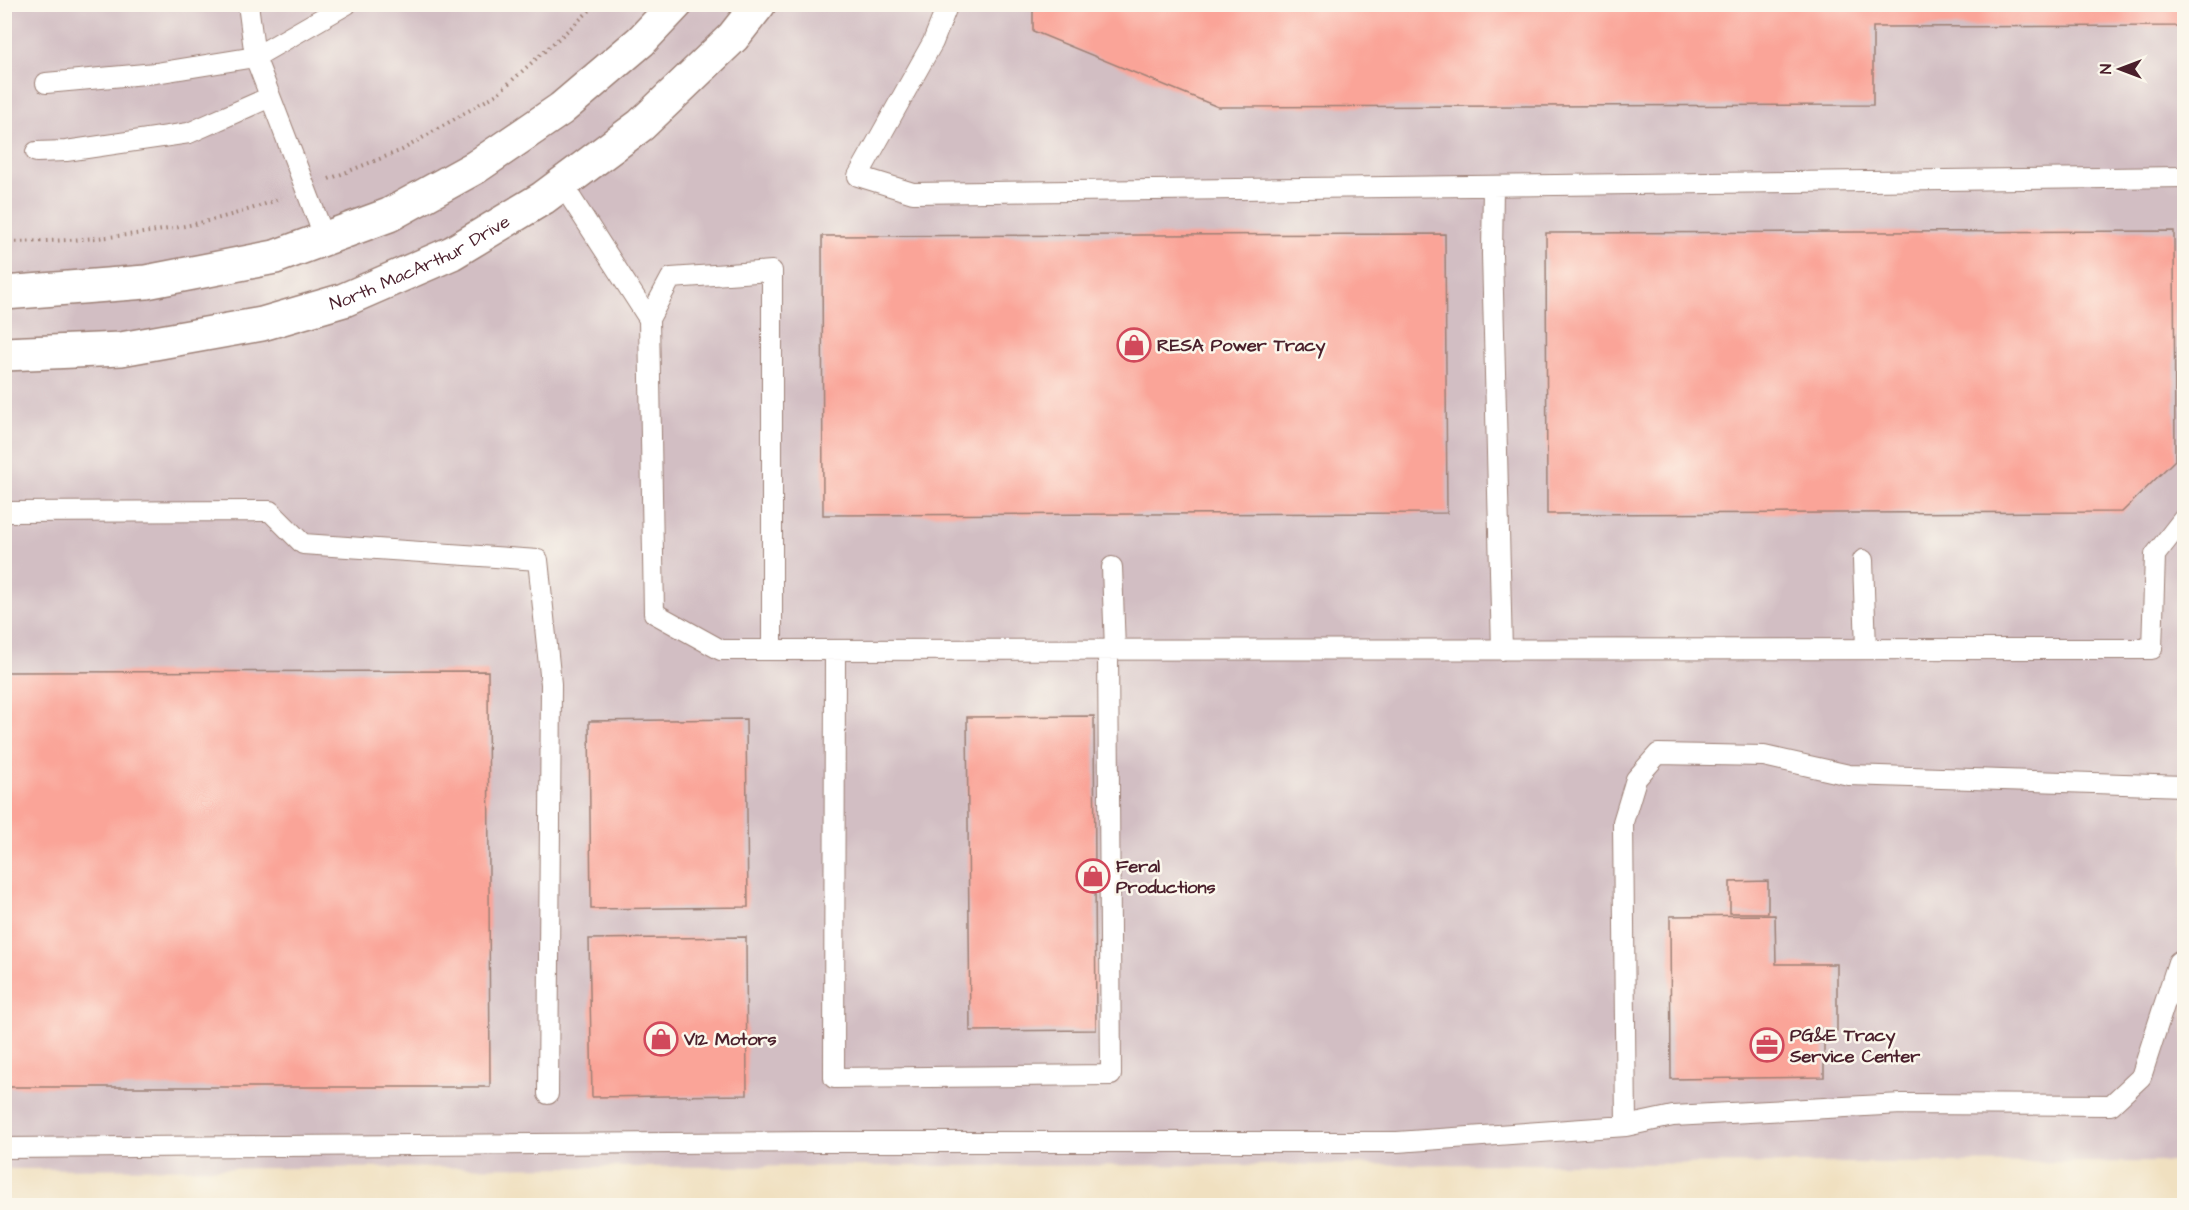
<svg xmlns="http://www.w3.org/2000/svg" width="2189" height="1210" viewBox="0 0 2189 1210" font-family="'Architects Daughter',sans-serif">
  <style>
    .industrial { fill: #d2bec3 }
    .building { fill: #faa498 }
    .lines { fill: none; stroke-linecap: round; stroke-linejoin: round }
    .service-casing { stroke: #9d8076; stroke-width: 22 }
    .secondary-casing { stroke: #9d8076; stroke-width: 36 }
    .path { stroke: #9d8076; stroke-width: 4; stroke-dasharray: 1.5 4.5; stroke-linecap: butt }
    .service { stroke: #fff; stroke-width: 20 }
    .secondary { stroke: #fff; stroke-width: 33 }
    .rail-casing { stroke: #4a1f2b; stroke-width: 7 }
    .rail { stroke: #fbf7ec; stroke-width: 4.5; stroke-dasharray: 14; stroke-linecap: butt }
    .labels { text-anchor: middle; stroke-width: 5; stroke-linejoin: round; paint-order: stroke }
    .street-label { font-size: 18px; fill: #4a1f2b; stroke: #fbf7ec }
    .poi-label { font-size: 18px; font-weight: bold; fill: #4a1f2b; stroke: #fbf7ec; text-anchor: start }
  </style>
  <rect width="100%" height="100%" fill="#fbf7ec"/>
  <filter id="ink" filterUnits="userSpaceOnUse"><feTurbulence type="fractalNoise" baseFrequency=".0167" numOctaves="2"/><feDisplacementMap in="SourceGraphic" scale="12" xChannelSelector="R" yChannelSelector="G"/><feConvolveMatrix kernelMatrix="1 2 1 2 8 2 1 2 1" color-interpolation-filters="sRGB"/></filter>
  <filter id="wash" filterUnits="userSpaceOnUse"><feTurbulence type="fractalNoise" baseFrequency=".008" numOctaves="4" result="noise"/><feDisplacementMap in="SourceGraphic" scale="24" xChannelSelector="R" yChannelSelector="G"/><feGaussianBlur stdDeviation="1.35" result="paint"/><feColorMatrix in="noise" values="0 0 0 0 0 0 0 0 0 0 0 0 0 0 0 0 0 1.4 0 .05"/><feComposite in="paint" operator="in"/></filter>
  <g filter="url(#wash)">
    <rect width="100%" height="100%" fill="#f0e0c0"/>
    <!-- industrial -->
    <path class="industrial" d="M 4,5 L 2184,5 L 2184,1162 L 5,1169 Z"/>
    <g id="blocks">
      <!-- building -->
      <path class="building" d="M 4,4 L 9,4 L 9,160 L 4,165 Z
        M 1033,4 L 2184,4 L 2184,26 L 1873,27 L 1873,105 L 1218,107 L 1033,31 Z
        M 2174,231 L 2175,460 L 2122,512 L 1547,514 L 1546,233 Z
        M 1445,234 L 1447,513 L 823,515 L 822,236 Z
        M 488,671 L 490,1087 L 4,1087 L 4,672 Z
        M 1094,716 L 1096,1030 L 970,1031 L 967,717 Z
        M 746,719 L 748,907 L 591,909 L 589,721 Z
        M 1768,881 L 1768,913 L 1730,913 L 1730,882 Z
        M 1775,915 L 1776,964 L 1837,964 L 1837,1031 L 1824,1031 L 1824,1077 L 1671,1079 L 1670,916 Z
        M 746,937 L 747,1095 L 592,1097 L 589,939 Z"/>
    </g>
  </g>
  <g filter="url(#ink)">
    <use href="#blocks" fill-opacity="0" stroke="#9d8076" stroke-width="1.5"/>
    <g class="lines">
      <!-- service casing -->
      <g class="service-casing">
        <path id="service" d="M 948,4 L 933,42 L 858,176 L 913,193 L 2184,177
          M 46,83 L 156,73 L 255,57 L 248,4
          M 36,152 L 66,151 L 189,133 L 270,97
          M 562,184 L 649,319 L 654,613 L 721,650 L 2152,649 L 2155,555 L 2184,518
          M 1493,186 L 1492,254 L 1502,650
          M 325,239 L 255,57 L 347,4
          M 649,319 L 671,278 L 772,271 L 772,650
          M 4,512 L 270,511 L 303,544 L 538,560 L 551,684 L 548,1094
          M 1863,560 L 1866,649
          M 1112,567 L 1115,650
          M 835,651 L 834,1078 L 1111,1075 L 1108,651
          M 1626,1126 L 1623,822 L 1636,779 L 1658,754 L 1764,756 L 1849,775 L 2184,786
          M 4,1148 L 818,1142 L 1397,1142 L 1626,1126 L 1673,1116 L 1902,1104 L 2111,1105 L 2141,1077 L 2178,962 L 2184,958"/>
      </g>
      <!-- secondary casing -->
      <g class="secondary-casing">
        <g id="secondary">
          <path d="M 4,293 L 146,282 L 275,257 L 389,215 L 476,167 L 561,109 L 641,41 L 676,4"/>
          <path id="s1" d="M 4,354 L 121,349 L 262,324 L 344,300 L 452,253 L 543,198 L 641,125 L 733,37 L 759,4"/>
        </g>
      </g>
      <!-- path -->
      <path class="path" d="M 329,179 L 402,150 L 497,94 L 597,4
        M 4,242 C 97,241 193,233 281,198"/>
      <!-- service -->
      <use href="#service" class="service"/>
      <!-- secondary -->
      <use href="#secondary" class="secondary"/>
      <!-- rail casing -->
      <g class="rail-casing">
        <path id="rail" d="M 4,1205 L 9,1206"/>
      </g>
      <!-- rail -->
      <use href="#rail" class="rail"/>
    </g>
  </g>
  <!-- icons -->
  <defs>
    <g id="shop-ring" transform="scale(1.725)"><circle r="9.5" fill="#fbf7ec" stroke="#d1495b" stroke-width="1.5"/><path d="M-5-2.5h2.3a2.7 3.5 0 0 1 5.4 0H5L5.5 6h-11ZM-1.5-2.5h3a1.5 2.3 0 0 0-3 0Z" fill="#d1495b"/></g>
    <g id="office-ring" transform="scale(1.725)"><circle r="9.5" fill="#fbf7ec" stroke="#d1495b" stroke-width="1.5"/><path d="M-6-3h4V-5.5h4V-3h4V5H-6ZM-1-4.5V-3h2v-1.5ZM-6 0V1H6V0Z" fill="#d1495b"/></g>
  </defs>
  <g fill-rule="evenodd">
    <use href="#shop-ring" x="1134" y="345"/>
    <use href="#shop-ring" x="1093" y="876"/>
    <use href="#shop-ring" x="661" y="1039"/>
    <use href="#office-ring" x="1767" y="1045"/>
  </g>
  <g class="labels">
    <!-- street labels -->
    <g class="street-label">
      <text dy="6" stroke="none"><textPath href="#s1" startOffset="430">North MacArthur Drive</textPath></text>
    </g>
    <!-- poi labels -->
    <g class="poi-label">
      <text x="1157" y="351">RESA Power Tracy</text>
      <text x="1116" y="872">Feral<tspan x="1116" dy="21">Productions</tspan></text>
      <text x="1790" y="1041">PG&amp;E Tracy<tspan x="1790" dy="21">Service Center</tspan></text>
      <text x="684" y="1045">V12 Motors</text>
    </g>
  </g>
  <!-- margin -->
  <rect width="2189" height="1210" fill="none" stroke="#fbf7ec" stroke-width="24"/>
  <!-- north arrow -->
  <g transform="translate(2120 69) rotate(270)" stroke="#fbf7ec" stroke-width="4.5" paint-order="stroke">
  <path d="M0-4.5L10 22L0 15L-10 22Z" fill="#4a1f2b"/>
  <text y="-9" font-size="16" font-weight="bold" text-anchor="middle" fill="#4a1f2b">N</text>
  </g>
</svg>
